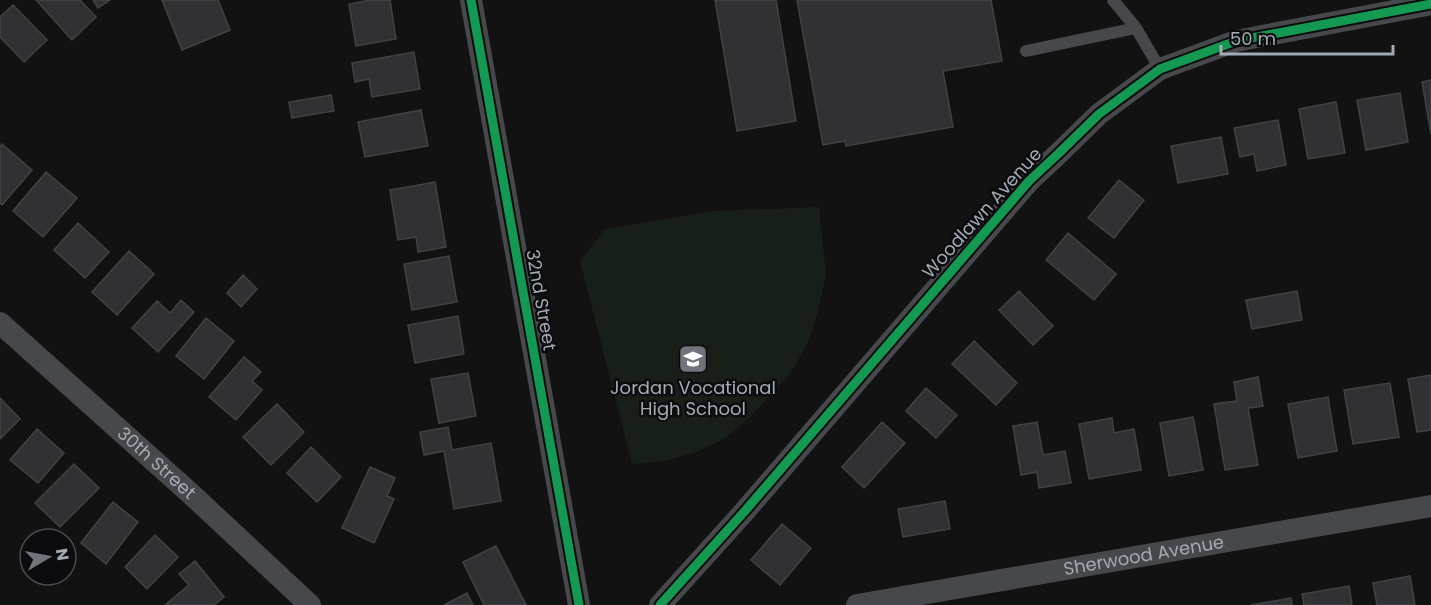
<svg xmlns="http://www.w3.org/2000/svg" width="1431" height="605" viewBox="0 0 1431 605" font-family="Poppins,sans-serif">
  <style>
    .green { fill: #181f18 }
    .building { fill: #313133; stroke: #404346; stroke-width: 1.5 }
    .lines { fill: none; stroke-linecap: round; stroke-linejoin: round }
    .service { stroke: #46484b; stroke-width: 12 }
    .minor { stroke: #46484b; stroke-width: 22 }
    .cycleway-casing { stroke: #0c0c0e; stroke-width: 13 }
    .cycleway { stroke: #139951; stroke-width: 9 }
    .labels { text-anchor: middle; stroke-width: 5; stroke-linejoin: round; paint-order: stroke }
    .street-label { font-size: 18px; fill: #a2aab4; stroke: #0c0c0e }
    .poi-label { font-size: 18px; fill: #a2aab4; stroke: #0c0c0e }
  </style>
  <rect width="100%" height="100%" fill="#121212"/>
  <!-- green -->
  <path class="green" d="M 819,207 L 826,274 L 818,312 L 807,345 L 791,372 L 771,395 L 749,418 L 724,439 L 697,452 L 665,461 L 632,464 L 580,261 L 605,229 L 713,211 Z"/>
  <!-- building -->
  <path class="building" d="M 36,0 L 80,0 L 96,17 L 72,40 Z
    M 93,0 L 110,0 L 98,8 Z
    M 162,0 L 218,0 L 230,30 L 182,50 Z
    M 371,0 L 390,0 L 396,39 L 356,46 L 349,4 Z
    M 715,0 L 776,0 L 796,121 L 737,131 Z
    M 797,0 L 991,0 L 1002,61 L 943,71 L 953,127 L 846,146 L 845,141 L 823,145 Z
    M 13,5 L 47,40 L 24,62 L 0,37 L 0,17 Z
    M 414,52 L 420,89 L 372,97 L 369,79 L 355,82 L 352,63 Z
    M 1431,80 L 1431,134 L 1422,82 Z
    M 1400,93 L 1408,142 L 1366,150 L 1357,100 Z
    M 331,95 L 334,111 L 292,118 L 289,102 Z
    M 1336,102 L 1345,153 L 1308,159 L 1299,109 Z
    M 421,110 L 428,146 L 365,157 L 358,122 Z
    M 1278,120 L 1286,165 L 1257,171 L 1254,154 L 1240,157 L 1234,128 Z
    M 1221,137 L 1228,174 L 1178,183 L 1171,146 Z
    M 2,144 L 32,170 L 2,205 L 0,203 L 0,147 Z
    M 46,172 L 77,198 L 43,237 L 13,211 Z
    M 1119,180 L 1144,200 L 1114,238 L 1088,218 Z
    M 435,182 L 446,247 L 418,252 L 416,237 L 398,240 L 390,190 Z
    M 78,223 L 109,252 L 85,278 L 54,250 Z
    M 1068,233 L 1116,274 L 1094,300 L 1046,260 Z
    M 129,251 L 154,274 L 117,315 L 92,292 Z
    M 449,256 L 457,302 L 412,310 L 404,264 Z
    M 243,275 L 257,289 L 241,307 L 227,293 Z
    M 1019,291 L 1053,326 L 1033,345 L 999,310 Z
    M 1297,291 L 1302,320 L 1252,329 L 1246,300 Z
    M 181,300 L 194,312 L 158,352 L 132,328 L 157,301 L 170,313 Z
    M 458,316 L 464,354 L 415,363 L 408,325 Z
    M 206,318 L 234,341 L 204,379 L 176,356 Z
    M 974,341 L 1017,383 L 996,405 L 952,364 Z
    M 244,357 L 261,372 L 252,381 L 262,390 L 236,420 L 209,397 Z
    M 468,373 L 476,416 L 439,423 L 431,379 Z
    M 1431,375 L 1431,430 L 1417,432 L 1408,379 Z
    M 1258,377 L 1263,406 L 1248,408 L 1258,465 L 1225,470 L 1214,404 L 1237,401 L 1234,382 Z
    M 1390,383 L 1399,437 L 1353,444 L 1344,390 Z
    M 926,388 L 957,415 L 936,438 L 906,411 Z
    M 1328,397 L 1337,451 L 1298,458 L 1288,404 Z
    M 0,398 L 20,419 L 0,439 Z
    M 277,404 L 304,432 L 271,465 L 243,437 Z
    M 1193,417 L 1203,470 L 1169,476 L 1160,423 Z
    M 1112,418 L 1114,433 L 1134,429 L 1141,470 L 1089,479 L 1079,424 Z
    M 882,422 L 905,443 L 864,488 L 842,467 Z
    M 1037,422 L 1043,455 L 1065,451 L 1071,483 L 1039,488 L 1037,472 L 1021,475 L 1013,426 Z
    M 448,427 L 452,450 L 491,443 L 501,501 L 454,509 L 444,451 L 424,455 L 420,432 Z
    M 37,429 L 64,453 L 38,483 L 10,460 Z
    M 311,447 L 341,477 L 317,502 L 287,473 Z
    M 74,464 L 99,488 L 60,527 L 35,503 Z
    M 370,467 L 395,478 L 387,496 L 394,499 L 374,543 L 342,528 Z
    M 945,501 L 950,529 L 903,537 L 898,509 Z
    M 113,502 L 138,522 L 106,564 L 81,543 Z
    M 782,524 L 811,548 L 780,585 L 751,560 Z
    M 155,535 L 178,557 L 147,589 L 125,567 Z
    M 496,546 L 526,605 L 484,605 L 463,562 Z
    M 195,561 L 224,597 L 214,605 L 165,605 L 189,585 L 179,574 Z
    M 1410,576 L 1415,605 L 1377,605 L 1373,583 Z
    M 1349,586 L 1352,605 L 1304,605 L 1302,594 Z
    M 467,593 L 473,605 L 444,605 Z
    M 1291,598 L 1292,605 L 1251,605 Z"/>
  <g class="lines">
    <!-- service -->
    <path class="service" d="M 1113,0 L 1136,28 L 1160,69
      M 1026,51 L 1136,28"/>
    <!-- minor -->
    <g class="minor">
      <path d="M 471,0 L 579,605"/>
      <path id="s1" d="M 0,323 L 191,494 L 310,605"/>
      <path d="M 660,605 L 744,512 L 1029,181 L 1058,154 L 1099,114 L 1160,69 L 1236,41 L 1431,4"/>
      <path id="s2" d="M 857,605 L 1431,506"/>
    </g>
    <!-- cycleway casing -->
    <g class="cycleway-casing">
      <path id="cycleway" d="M 471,0 L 579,605
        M 660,605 L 744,512 L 1029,181 L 1058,154 L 1099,114 L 1160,69 L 1236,41 L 1431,4"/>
    </g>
    <!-- cycleway -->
    <use href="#cycleway" class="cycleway"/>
  </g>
  <!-- icons -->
  <defs>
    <g id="school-square" transform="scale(1.5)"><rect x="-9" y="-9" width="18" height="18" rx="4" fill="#70757b" stroke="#0c0c0e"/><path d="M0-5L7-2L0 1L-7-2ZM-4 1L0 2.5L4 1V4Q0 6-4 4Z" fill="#fff"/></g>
  </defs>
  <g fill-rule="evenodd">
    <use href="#school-square" x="693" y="359"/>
  </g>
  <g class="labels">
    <!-- street labels -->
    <g class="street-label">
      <text transform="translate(982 213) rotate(-48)" y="6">Woodlawn Avenue</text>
      <text transform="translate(541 300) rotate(80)" y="6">32nd Street</text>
      <text dy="6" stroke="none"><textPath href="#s1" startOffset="210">30th Street</textPath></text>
      <text dy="6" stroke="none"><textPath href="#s2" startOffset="291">Sherwood Avenue</textPath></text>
    </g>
    <!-- poi labels -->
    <g class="poi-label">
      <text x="693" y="394">Jordan Vocational<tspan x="693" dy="21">High School</tspan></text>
    </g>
  </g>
  <!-- north arrow -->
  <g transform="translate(48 557) rotate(80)"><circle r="28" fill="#0c0c0e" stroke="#484b50" stroke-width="1.5"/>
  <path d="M0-4.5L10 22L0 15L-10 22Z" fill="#70757b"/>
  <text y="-9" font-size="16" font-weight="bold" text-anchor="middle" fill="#a2aab4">N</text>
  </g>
  <!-- scale -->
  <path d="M1221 45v9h172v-9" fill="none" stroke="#a2aab4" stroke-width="3"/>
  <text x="1230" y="45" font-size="18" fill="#a2aab4" stroke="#0c0c0e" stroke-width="4.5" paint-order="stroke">50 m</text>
</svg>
